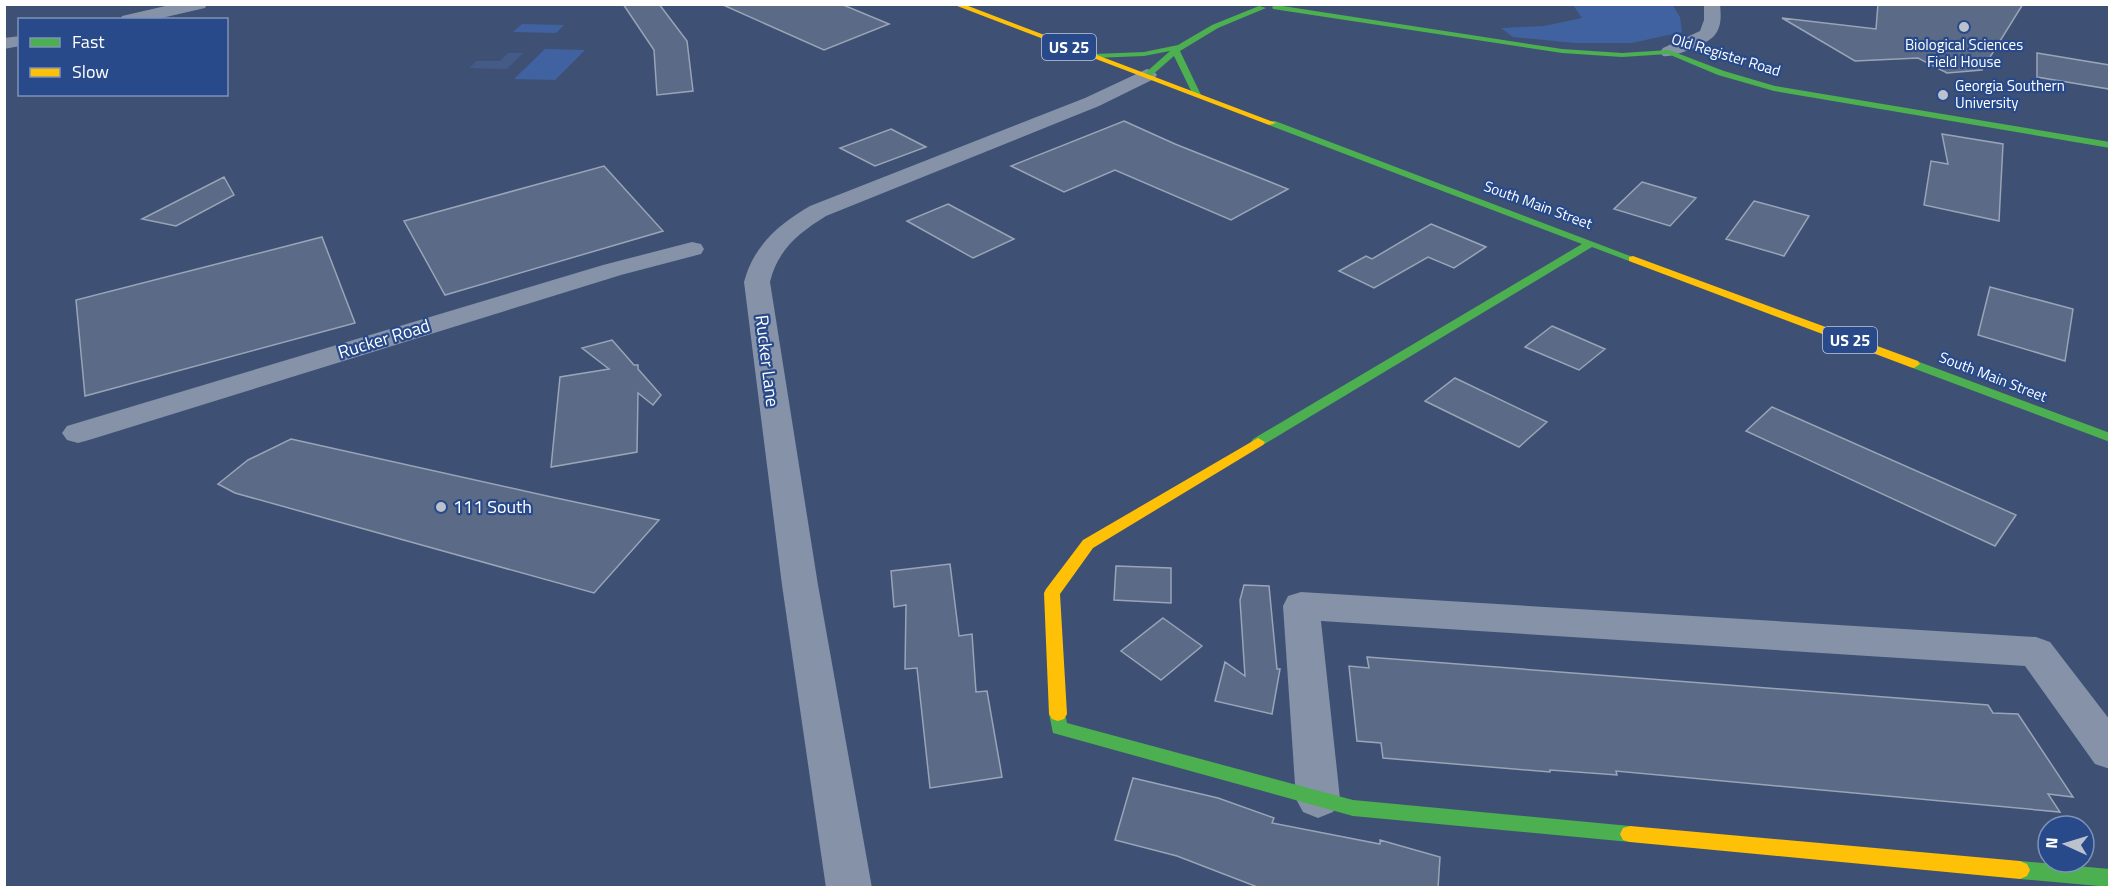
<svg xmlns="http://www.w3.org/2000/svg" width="2114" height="892" viewBox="0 0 2114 892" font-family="'Titillium Web',sans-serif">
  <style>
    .green { fill: #4062a1 }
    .water { fill: #445b88 }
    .building { fill: #5b6a86; stroke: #99a4b7; stroke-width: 1.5 }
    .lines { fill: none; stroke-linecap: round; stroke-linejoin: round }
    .street { fill: #8592a8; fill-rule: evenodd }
    .fast { fill: #4caf50; fill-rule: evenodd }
    .slow { fill: #ffc107; fill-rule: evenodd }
    .poi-dot { fill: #bbc2ce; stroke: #284a8a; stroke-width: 2 }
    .labels { text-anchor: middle; stroke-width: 4.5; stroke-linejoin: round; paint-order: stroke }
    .far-poi-label { font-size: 15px; fill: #fff; stroke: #284a8a }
    .far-street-label { font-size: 15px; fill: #fff; stroke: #284a8a }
    .shield { fill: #284a8a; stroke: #bec9dc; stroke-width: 1.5 }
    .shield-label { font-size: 16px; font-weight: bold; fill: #fff }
    .street-label { font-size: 18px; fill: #fff; stroke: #284a8a }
    .poi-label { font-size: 18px; fill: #fff; stroke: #284a8a; text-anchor: start }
  </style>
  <rect width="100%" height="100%" fill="#3e5174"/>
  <!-- green -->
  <path class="green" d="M 1672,4 L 1680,17 L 1682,32 L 1632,43 L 1575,43 L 1513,37 L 1501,28 L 1544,26 L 1582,18 L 1573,5 Z
    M 522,24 L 564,25 L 556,33 L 513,32 Z
    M 545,49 L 585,50 L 555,80 L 514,79 Z"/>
  <!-- water -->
  <path class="water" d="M 508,53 L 523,53 L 507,69 L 469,68 L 477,61 L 500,61 Z"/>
  <!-- building -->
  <path class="building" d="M 623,4 L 659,4 L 687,41 L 693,91 L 657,95 L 654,50 Z
    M 721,4 L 841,4 L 889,24 L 824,50 Z
    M 1878,4 L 2023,4 L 1982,70 L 1947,73 L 1918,58 L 1855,61 L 1782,18 L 1876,29 Z
    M 2037,53 L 2109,65 L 2109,89 L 2037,77 Z
    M 1124,121 L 1175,144 L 1288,189 L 1231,220 L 1115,170 L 1064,192 L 1011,166 Z
    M 891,129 L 926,147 L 875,166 L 840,148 Z
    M 1942,134 L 2003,144 L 1999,221 L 1924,205 L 1931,161 L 1948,164 Z
    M 604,166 L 663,231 L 445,295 L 404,221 Z
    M 224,177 L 234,195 L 176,226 L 142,219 Z
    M 1642,182 L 1696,198 L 1670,226 L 1614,209 Z
    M 1754,201 L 1809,216 L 1784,256 L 1726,239 Z
    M 948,204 L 1014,239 L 973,258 L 907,221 Z
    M 1431,224 L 1486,247 L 1454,268 L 1428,257 L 1374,288 L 1339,271 L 1366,256 L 1372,259 Z
    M 322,237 L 355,323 L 85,396 L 76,300 Z
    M 1990,287 L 2073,309 L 2065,361 L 1978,335 Z
    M 1552,326 L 1605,349 L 1579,370 L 1525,347 Z
    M 612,340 L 634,365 L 638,365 L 638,369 L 661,395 L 653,405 L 638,393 L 637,452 L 551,467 L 560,377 L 609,369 L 582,348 Z
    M 1455,378 L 1547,422 L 1519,447 L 1425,401 Z
    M 1772,407 L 2016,515 L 1995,546 L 1746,431 Z
    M 291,439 L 547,496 L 659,520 L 594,593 L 235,493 L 218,484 L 248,460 Z
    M 950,564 L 959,636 L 972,634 L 976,692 L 987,691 L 1002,777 L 930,788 L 917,668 L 905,669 L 906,605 L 894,607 L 891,571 Z
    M 1116,566 L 1171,568 L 1171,603 L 1114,600 Z
    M 1244,585 L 1269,586 L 1277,669 L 1280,669 L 1272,714 L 1215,701 L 1225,662 L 1245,676 L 1240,600 Z
    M 1163,618 L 1202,646 L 1161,680 L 1121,651 Z
    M 1367,657 L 1988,705 L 1993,713 L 2018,714 L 2073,797 L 2048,794 L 2060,812 L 1616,771 L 1617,775 L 1550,770 L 1550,772 L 1383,758 L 1381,743 L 1357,741 L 1349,666 L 1369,668 Z
    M 1133,778 L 1218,798 L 1274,818 L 1272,823 L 1380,844 L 1380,840 L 1440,857 L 1438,888 L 1260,888 L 1177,856 L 1115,840 Z"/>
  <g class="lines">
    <!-- street -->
    <path class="street" d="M 174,4 L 207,4 L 205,8 L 153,20 L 120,20 L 122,16 Z
      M 1704,4 L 1720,4 C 1721,15 1722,27 1714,36 C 1707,44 1673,58 1663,56 L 1660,52 L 1663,48 L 1700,31 L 1704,20 Z
      M 20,36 L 20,46 L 4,49 L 4,38 Z
      M 1147,69 L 1154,71 L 1157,75 L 1154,79 L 1099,106 L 826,216 C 799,233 778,249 770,282 L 818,585 L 872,888 L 826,888 L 782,585 L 744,282 C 754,245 778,225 810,206 L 1085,98 Z
      M 692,242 L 701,244 L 704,249 L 701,254 L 621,275 L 89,440 L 78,443 L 67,440 L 62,433 L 67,426 L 603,265 Z
      M 1301,592 L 2036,637 L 2050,642 L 2110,720 L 2110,769 L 2095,764 L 2025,666 L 1321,621 L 1340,799 L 1333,812 L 1318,818 L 1303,812 L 1296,799 L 1283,606 L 1288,596 Z"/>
    <!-- fast -->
    <path class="fast" d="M 1276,5 L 1562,49 L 1622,53 L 1669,50 L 1724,71 L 1775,86 L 2110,142 L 2110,148 L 1774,91 L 1718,75 L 1668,54 L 1622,57 L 1562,53 L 1273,9 L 1272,7 Z
      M 1259,6 L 1266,8 L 1218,28 L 1180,51 L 1201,95 L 1200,97 L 1193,95 L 1174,56 L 1150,77 L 1143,75 L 1170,51 L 1144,56 L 1094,58 L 1090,56 L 1094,54 L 1144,52 L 1178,45 L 1212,25 Z
      M 1269,121 L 1275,121 L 1638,259 L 1637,261 L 1629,261 L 1592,247 L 1263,445 L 1253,445 L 1251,442 L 1253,439 L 1582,244 L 1269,125 Z
      M 1914,360 L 2110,433 L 2110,442 L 1910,367 L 1908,364 Z
      M 1058,707 L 1064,709 L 1067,723 L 1353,800 L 1630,826 L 1637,828 L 1640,834 L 1637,840 L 1630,842 L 1353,816 L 1053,733 L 1049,714 L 1052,709 Z
      M 2020,861 L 2110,869 L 2110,887 L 2020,879 L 2013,876 L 2010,870 L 2013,864 Z"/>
    <!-- slow -->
    <path class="slow" d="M 952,4 L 963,4 L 1276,123 L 1269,125 Z
      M 1633,256 L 1918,361 L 1920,364 L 1914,368 L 1910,367 L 1629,261 L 1629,257 Z
      M 1258,438 L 1265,442 L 1263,445 L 1093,548 L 1060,594 L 1067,714 L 1064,719 L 1058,721 L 1052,719 L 1049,714 L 1044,593 L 1046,589 L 1083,540 Z
      M 1630,826 L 2020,861 L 2027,864 L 2030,870 L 2027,876 L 2020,879 L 1630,842 L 1623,840 L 1620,834 L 1623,828 Z"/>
  </g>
  <!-- markers -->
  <g class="poi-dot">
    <circle cx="1964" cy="27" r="6"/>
    <circle cx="1943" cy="95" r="6"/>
    <circle cx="441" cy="507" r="6"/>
  </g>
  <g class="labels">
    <!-- far-poi labels -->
    <g class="far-poi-label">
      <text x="1964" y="50">Biological Sciences<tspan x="1964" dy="17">Field House</tspan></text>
      <text x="1955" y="91" text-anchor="start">Georgia Southern<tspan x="1955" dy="17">University</tspan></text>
    </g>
    <!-- far-street labels -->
    <g class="far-street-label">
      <text transform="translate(1726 55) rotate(17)" y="5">Old Register Road</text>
      <text transform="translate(1538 205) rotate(20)" y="5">South Main Street</text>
      <text transform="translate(1993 377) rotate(21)" y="5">South Main Street</text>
    </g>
    <!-- shield labels -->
    <g class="shield">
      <rect x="1042" y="34" width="54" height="26" rx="4.5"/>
      <rect x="1823" y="327" width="54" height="26" rx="4.5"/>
    </g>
    <g class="shield-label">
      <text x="1069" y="53">US 25</text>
      <text x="1850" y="346">US 25</text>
    </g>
    <!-- street labels -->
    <g class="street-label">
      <text transform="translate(384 339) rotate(-17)" y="6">Rucker Road</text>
      <text transform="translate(767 361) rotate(83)" y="6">Rucker Lane</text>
    </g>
    <!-- poi labels -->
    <g class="poi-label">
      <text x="453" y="513">111 South</text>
    </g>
  </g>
  <!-- border -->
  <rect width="2114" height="892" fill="none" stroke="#ffffff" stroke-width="12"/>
  <!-- legend -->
  <rect x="18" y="18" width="210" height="78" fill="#284a8a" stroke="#7e92b9" stroke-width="1.5"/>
  <rect x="30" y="38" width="30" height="9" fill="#4caf50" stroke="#7e92b9" stroke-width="1.5"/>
  <text x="72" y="48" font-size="18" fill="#ffffff">Fast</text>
  <rect x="30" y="68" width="30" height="9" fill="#ffc107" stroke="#7e92b9" stroke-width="1.5"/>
  <text x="72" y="78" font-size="18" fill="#ffffff">Slow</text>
  <!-- north arrow -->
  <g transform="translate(2066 844) rotate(274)"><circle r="28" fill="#284a8a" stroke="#7e92b9" stroke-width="1.5"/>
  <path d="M0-4.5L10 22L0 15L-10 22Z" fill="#bbc2ce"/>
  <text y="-9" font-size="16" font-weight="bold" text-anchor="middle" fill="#ffffff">N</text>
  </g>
</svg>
